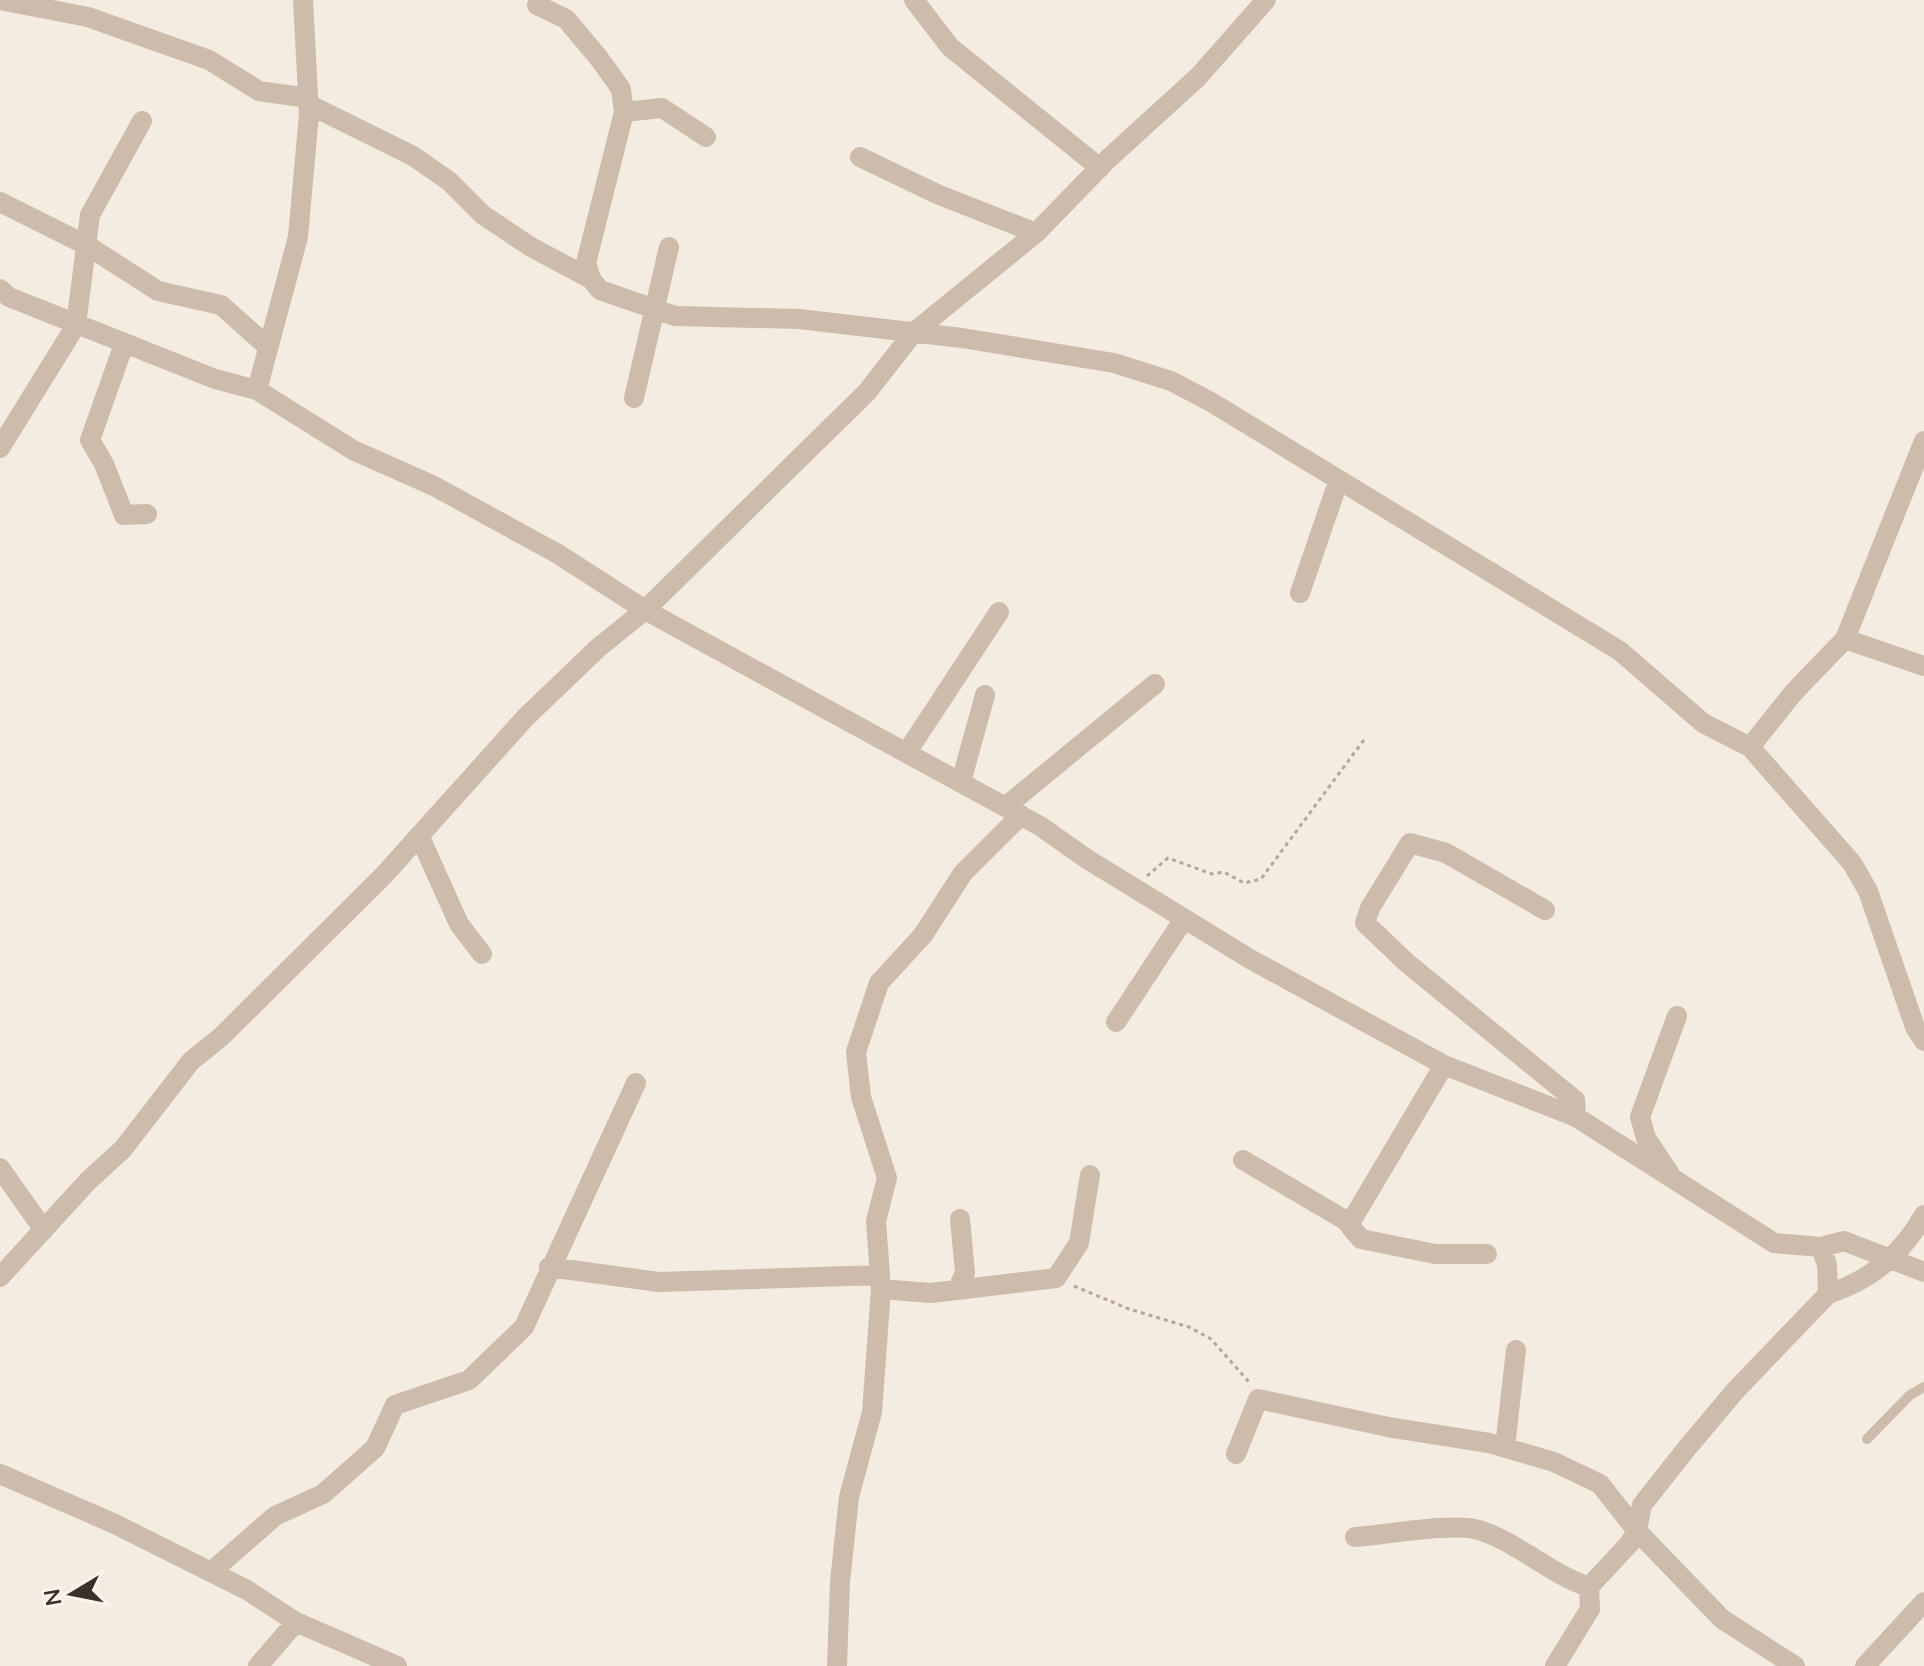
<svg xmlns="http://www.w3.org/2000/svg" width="1924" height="1666" viewBox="0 0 1924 1666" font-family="Mulish,sans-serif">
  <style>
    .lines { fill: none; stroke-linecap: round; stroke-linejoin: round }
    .path { stroke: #b9a596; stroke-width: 3; stroke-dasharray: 4 4; stroke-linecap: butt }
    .service { stroke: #cdbbac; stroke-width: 10 }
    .minor { stroke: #cdbbac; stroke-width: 20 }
  </style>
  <rect width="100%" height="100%" fill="#f4ebe1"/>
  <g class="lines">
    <!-- path -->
    <path class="path" d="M 1147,876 L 1168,858 L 1212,874 L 1224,872 L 1244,883 L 1261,879 L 1366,737
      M 1074,1286 L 1129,1309 L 1189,1327 L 1211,1339 L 1249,1382"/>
    <!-- service -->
    <path class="service" d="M 1867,1439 L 1910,1395 L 1924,1387"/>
    <!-- minor -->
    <path class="minor" d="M 0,0 L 88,17 L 209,60 L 259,91 L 308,98
      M 914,0 L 950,47 L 1100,168
      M 537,5 L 566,19 L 598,57 L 621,89 L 624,112 L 586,263 L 591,279 L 600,290 L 675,316 L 799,319 L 962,338 L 1114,363 L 1171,381 L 1211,402 L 1620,651 L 1703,723 L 1750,747 L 1852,863 L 1868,891 L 1915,1027 L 1924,1041
      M 308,104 L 413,156 L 449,181 L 483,215 L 531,247 L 591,279
      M 624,112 L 662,108 L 706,137
      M 860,157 L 937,194 L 1036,233
      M 0,202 L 88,246 L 158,291 L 221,305 L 268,347
      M 0,289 L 9,297 L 215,379 L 257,390 L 353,450 L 434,486 L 558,554 L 645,610 L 1040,826 L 1087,859 L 1250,959 L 1444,1065 L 1576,1117 L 1774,1243 L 1821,1247 L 1844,1241 L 1924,1272
      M 124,344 L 90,440 L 104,464 L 124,515 L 147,514
      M 257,390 L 298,237 L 309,114 L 303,0
      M 634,398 L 669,247
      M 0,448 L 76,325 L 90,215 L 142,121
      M 1300,593 L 1338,482
      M 1845,639 L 1924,666
      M 1750,747 L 1794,692 L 1845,639 L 1924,441
      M 907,752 L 999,612
      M 961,782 L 985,695
      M 1005,807 L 1155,684
      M 419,835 L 459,924 L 482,954
      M 1545,910 L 1446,853 L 1410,843 L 1370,908 L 1365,923 L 1407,963 L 1575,1100 L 1576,1117
      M 1116,1022 L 1184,919
      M 1444,1065 L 1349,1225 L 1361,1239 L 1435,1254 L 1487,1254
      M 1243,1160 L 1350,1223
      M 0,1168 L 44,1230
      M 1670,1174 L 1646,1138 L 1640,1117 L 1677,1016
      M 549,1267 L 659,1282 L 880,1275
      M 0,1277 L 88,1181 L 123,1149 L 191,1061 L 222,1036 L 384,875 L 525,718 L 598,648 L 645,610 L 867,392 L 913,333 L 1036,233 L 1108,159 L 1198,77 L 1266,0
      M 881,1289 L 930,1293 L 957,1290 L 965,1273 L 960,1219
      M 957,1290 L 1056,1278 L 1079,1243 L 1090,1175
      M 1828,1294 C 1871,1280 1901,1255 1924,1215
      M 1505,1447 L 1516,1350
      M 1236,1454 L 1258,1399 L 1388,1427 L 1489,1443 L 1554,1462 L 1600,1484 L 1637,1531 L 1722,1619 L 1795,1666
      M 0,1474 L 115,1524 L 247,1590 L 296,1622 L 397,1666
      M 1355,1537 C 1385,1535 1454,1522 1479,1530 C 1519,1543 1550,1574 1589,1587
      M 211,1572 L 275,1516 L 323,1494 L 375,1448 L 395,1405 L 469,1380 L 524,1327 L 636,1083
      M 258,1666 L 296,1622
      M 837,1666 L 840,1582 L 849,1497 L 872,1412 L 881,1289 L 876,1221 L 887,1178 L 861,1097 L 856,1052 L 879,983 L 923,935 L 963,873 L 1021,815
      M 1555,1666 L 1590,1609 L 1589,1587 L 1629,1544 L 1637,1531 L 1642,1505 L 1687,1448 L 1735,1391 L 1828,1294 L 1827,1265 L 1821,1247
      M 1865,1666 L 1924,1602"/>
  </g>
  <!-- north arrow -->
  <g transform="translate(72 1594) rotate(260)" stroke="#fbf5ee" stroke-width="6" paint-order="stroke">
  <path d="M0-6L14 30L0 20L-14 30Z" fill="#3b302b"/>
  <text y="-12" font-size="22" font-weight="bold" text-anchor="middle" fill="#3b302b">N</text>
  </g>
</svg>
